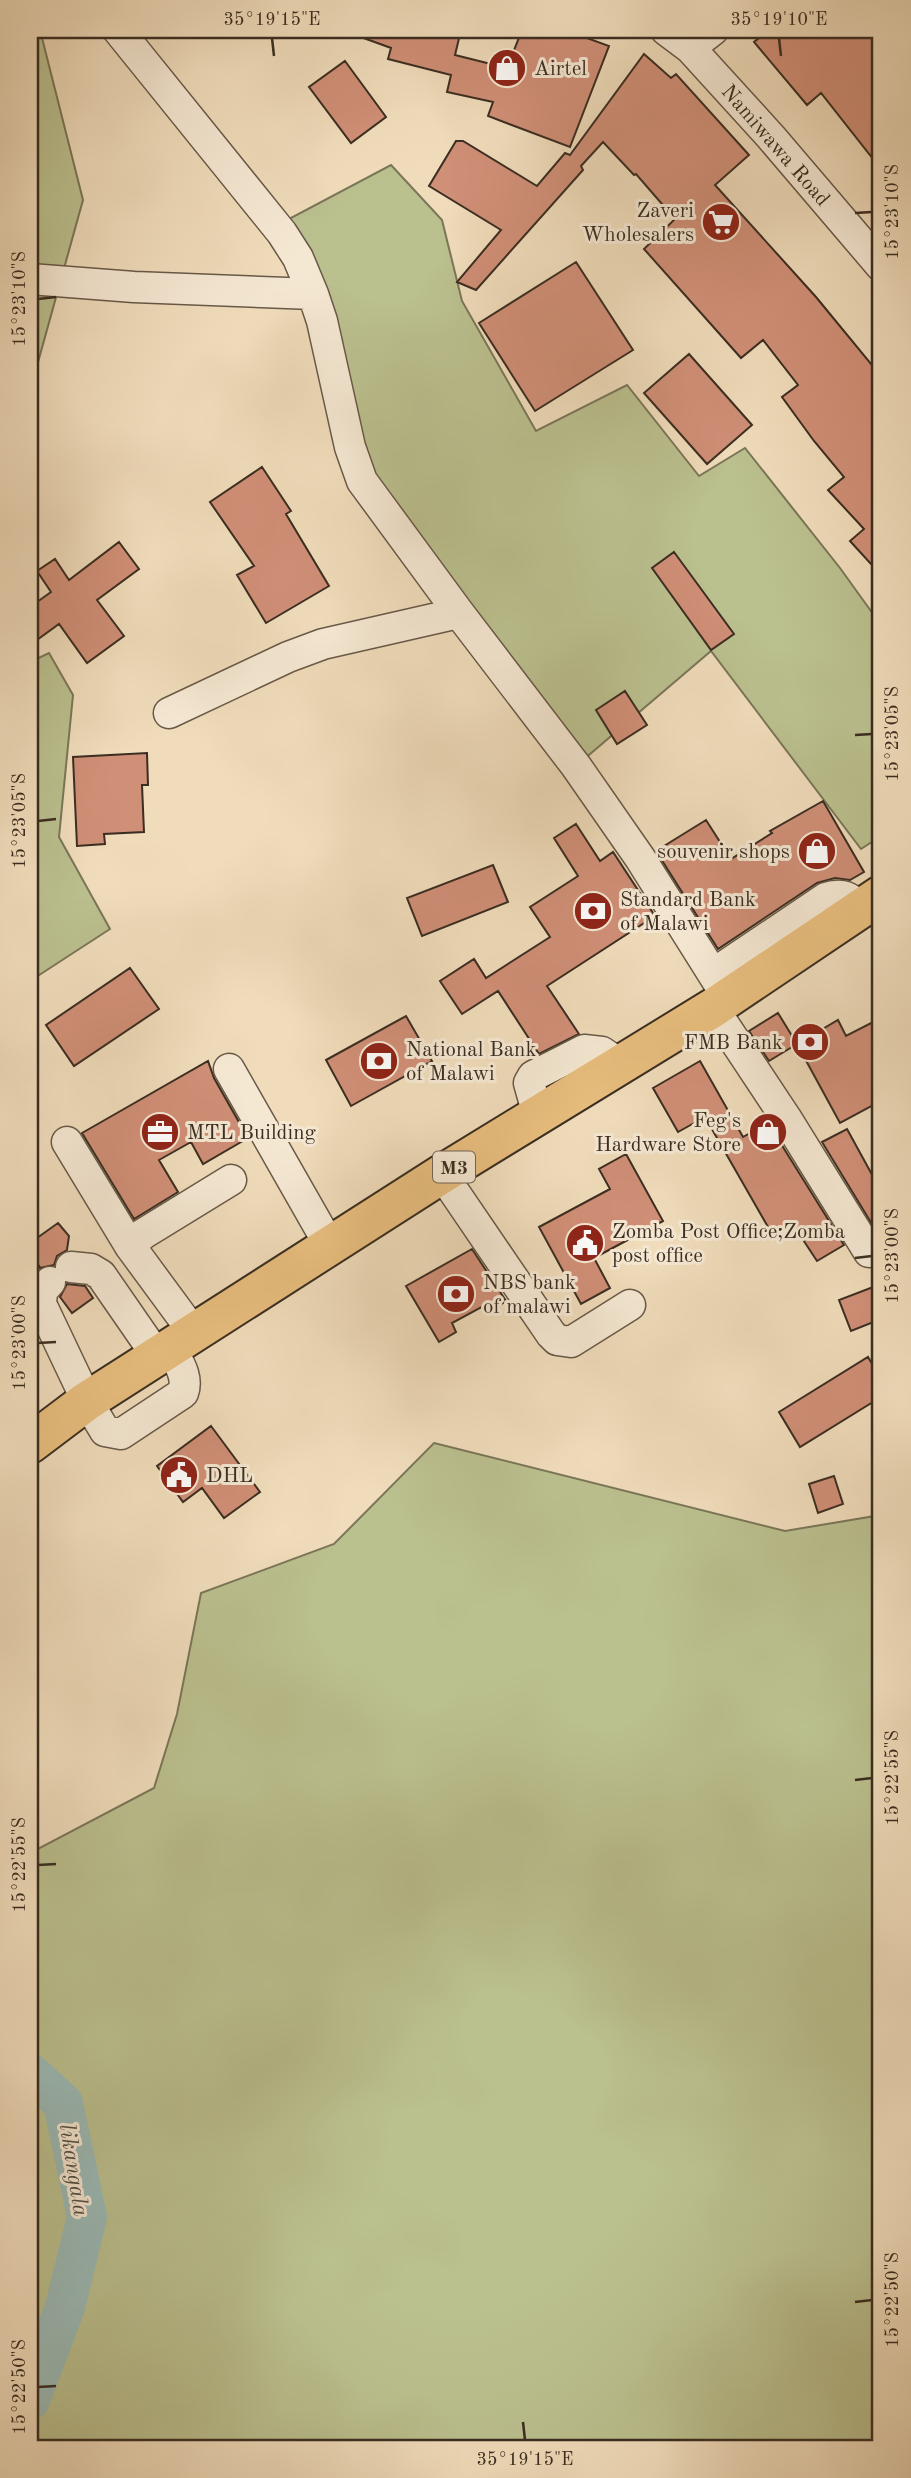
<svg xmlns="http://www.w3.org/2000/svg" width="911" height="2478" viewBox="0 0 911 2478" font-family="'Old Standard TT',serif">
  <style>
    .green { fill: #bbc08f; stroke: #7a7658; stroke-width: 2 }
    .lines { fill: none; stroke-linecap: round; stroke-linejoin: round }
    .river { stroke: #9bbab6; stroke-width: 40 }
    .building { fill: #d08f77; stroke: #3a2d21; stroke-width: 2 }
    .minor-casing { stroke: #685948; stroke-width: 33 }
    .highway-casing { stroke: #3a2d21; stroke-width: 42 }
    .minor { stroke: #f5e8d3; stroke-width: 30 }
    .highway { stroke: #e8be7e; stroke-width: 38 }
    .ticks { fill: none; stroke: #3a2d21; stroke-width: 2.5 }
    .labels { text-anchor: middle; stroke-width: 6; stroke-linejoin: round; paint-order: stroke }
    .shield { fill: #f5e8d3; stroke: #726556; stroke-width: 2 }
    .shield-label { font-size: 19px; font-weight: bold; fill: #3a2d21 }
    .poi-label { font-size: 21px; fill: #3a2d21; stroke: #f5e8d3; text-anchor: start }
    .street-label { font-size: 21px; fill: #3a2d21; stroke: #f5e8d3 }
    .water-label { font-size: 23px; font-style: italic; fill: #525046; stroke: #f5e8d3 }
    .neatline { fill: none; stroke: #3a2d21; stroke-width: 2.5 }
    .ticks-label { font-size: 18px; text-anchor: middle; fill: #3a2d21 }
  </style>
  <rect width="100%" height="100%" fill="#f0dcbb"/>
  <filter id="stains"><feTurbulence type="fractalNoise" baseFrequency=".00286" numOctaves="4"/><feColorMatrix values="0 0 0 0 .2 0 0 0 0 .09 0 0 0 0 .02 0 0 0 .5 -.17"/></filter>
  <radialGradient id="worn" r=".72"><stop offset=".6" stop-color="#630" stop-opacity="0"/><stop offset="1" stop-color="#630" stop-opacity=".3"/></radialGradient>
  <!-- green -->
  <path class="green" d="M 30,30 L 40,30 L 83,200 L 30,391 Z
    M 391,165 L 442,220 L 462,301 L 536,431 L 627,385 L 699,476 L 745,448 L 840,568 L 881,625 L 881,836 L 861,849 L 711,651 L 576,766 L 354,483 L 287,220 Z
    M 49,653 L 73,695 L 59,837 L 110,929 L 30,981 L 30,662 Z
    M 434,1443 L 785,1531 L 881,1515 L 881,2448 L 30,2448 L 30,1853 L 154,1788 L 177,1714 L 201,1593 L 334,1544 Z"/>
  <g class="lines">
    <!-- river -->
    <path class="river" d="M 30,2073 L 63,2103 L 87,2217 L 65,2307 L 30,2400"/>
  </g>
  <!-- building -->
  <path class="building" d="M 347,30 L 461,30 L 455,55 L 507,68 L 522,30 L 565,30 L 609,46 L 570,147 L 488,116 L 493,102 L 447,92 L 451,75 L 388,59 L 391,48 L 347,32 Z
    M 769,30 L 881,30 L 881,169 L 821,93 L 807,105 L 754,42 Z
    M 644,54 L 671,78 L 676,74 L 749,155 L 715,185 L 816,297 L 881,376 L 881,575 L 850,541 L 864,529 L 828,490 L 844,477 L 814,441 L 782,397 L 798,385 L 763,340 L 741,358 L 644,249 L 675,219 L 636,174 L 634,175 L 603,142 L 581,166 L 583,170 L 476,290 L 457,282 L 501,230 L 429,186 L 456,141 L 463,141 L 537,186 L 565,153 L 570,155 Z
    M 345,61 L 386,117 L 351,143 L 309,87 Z
    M 576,262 L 633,350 L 535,411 L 479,323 Z
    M 689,354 L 752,425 L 707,464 L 644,393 Z
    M 262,467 L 291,511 L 286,514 L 329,586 L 266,623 L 237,575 L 254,566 L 210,502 Z
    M 119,542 L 139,569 L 97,600 L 124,636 L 87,663 L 59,624 L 30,645 L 30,607 L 51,592 L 37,571 L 55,559 L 69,580 Z
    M 674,552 L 734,634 L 711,650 L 652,568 Z
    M 625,691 L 647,725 L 617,744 L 596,710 Z
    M 147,753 L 148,785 L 142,785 L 144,832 L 104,834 L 105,844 L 77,846 L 73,757 Z
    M 823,801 L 864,872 L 850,880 L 835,878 L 817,883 L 718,949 L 656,851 L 706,820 L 731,859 L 772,833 L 770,831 Z
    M 576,824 L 600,861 L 613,852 L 655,916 L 547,986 L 579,1034 L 539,1054 L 498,991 L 462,1014 L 440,981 L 474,959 L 486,978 L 550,937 L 530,907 L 578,876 L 554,838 Z
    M 493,865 L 508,902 L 422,936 L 407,898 Z
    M 130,968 L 159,1009 L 74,1066 L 46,1025 Z
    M 778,1013 L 797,1044 L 769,1061 L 749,1031 Z
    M 406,1016 L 432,1061 L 351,1106 L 326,1060 Z
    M 881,1018 L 881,1101 L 840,1123 L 797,1044 L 838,1020 L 846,1036 Z
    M 208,1061 L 214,1078 L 248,1138 L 203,1164 L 191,1142 L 159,1160 L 178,1192 L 134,1219 L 82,1133 Z
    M 700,1061 L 743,1137 L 768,1123 L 844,1245 L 817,1261 L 792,1223 L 772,1234 L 705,1117 L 678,1132 L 653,1088 Z
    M 847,1129 L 881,1191 L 881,1239 L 822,1142 Z
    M 626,1154 L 663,1221 L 594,1258 L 610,1288 L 581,1304 L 539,1227 L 610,1189 L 599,1169 Z
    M 58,1223 L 69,1236 L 67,1250 L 57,1256 L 54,1265 L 40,1268 L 39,1266 L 30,1272 L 30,1243 Z
    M 472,1249 L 506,1301 L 491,1311 L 487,1304 L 452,1323 L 456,1332 L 439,1342 L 406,1286 Z
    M 67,1284 L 85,1286 L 93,1298 L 72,1313 L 60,1297 Z
    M 881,1284 L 881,1319 L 851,1331 L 839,1300 Z
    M 868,1357 L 881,1379 L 881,1397 L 800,1447 L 779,1412 Z
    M 211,1426 L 260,1492 L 224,1518 L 202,1488 L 183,1502 L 157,1466 Z
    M 834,1476 L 843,1504 L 818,1513 L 809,1484 Z"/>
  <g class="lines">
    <!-- minor casing -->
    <g class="minor-casing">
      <path id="minor" d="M 118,30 L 282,233 L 298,258 L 313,294 L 322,321 L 350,447 L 362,481 L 459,613 L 576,766 L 640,858 L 728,998
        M 666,30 L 690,48 L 771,137 L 881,266
        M 690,48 L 713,30
        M 30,279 L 134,287 L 313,294
        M 169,713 L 288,657 L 323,644 L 459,613
        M 713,974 L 826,898 C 843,892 850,898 862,908
        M 713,1008 L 786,1118 L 869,1252
        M 229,1069 L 330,1246
        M 538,1115 L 529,1083 L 533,1076 L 584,1050 L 602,1052 L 621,1065
        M 67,1142 L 130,1246 L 194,1333
        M 442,1174 L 551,1334 L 557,1340 L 571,1342 L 630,1305
        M 130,1246 L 143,1234 L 231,1180
        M 71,1267 L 91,1269 L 101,1275 L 157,1356
        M 50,1282 L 42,1291 L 41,1304 L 87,1401 L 105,1431 L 121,1434 L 183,1393 C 189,1377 178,1362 171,1348"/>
    </g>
    <!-- highway casing -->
    <g class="highway-casing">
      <path id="highway" d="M 30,1444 L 87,1401 L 442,1174 L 713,1008 L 881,895"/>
    </g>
    <!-- minor -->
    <use href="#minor" class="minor"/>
    <!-- highway -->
    <use href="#highway" class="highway"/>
  </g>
  <!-- ticks -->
  <path class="ticks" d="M 272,38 L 274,56M 779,38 L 781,56M 855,213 L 872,212M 38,299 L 56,297M 855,735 L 872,734M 38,821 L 56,819M 855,1258 L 872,1256M 38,1343 L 56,1342M 855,1780 L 872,1778M 38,1865 L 56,1864M 855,2302 L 872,2300M 38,2387 L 56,2386M 523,2422 L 525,2440"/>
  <!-- icons -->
  <defs>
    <g id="shop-disc" transform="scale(2.0125)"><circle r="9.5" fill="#8f2418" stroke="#f5e8d3"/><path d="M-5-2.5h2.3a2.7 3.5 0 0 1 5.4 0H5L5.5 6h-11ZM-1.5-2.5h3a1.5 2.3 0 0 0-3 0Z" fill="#fff"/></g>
    <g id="supermarket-disc" transform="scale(2.0125)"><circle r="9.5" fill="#8f2418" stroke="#f5e8d3"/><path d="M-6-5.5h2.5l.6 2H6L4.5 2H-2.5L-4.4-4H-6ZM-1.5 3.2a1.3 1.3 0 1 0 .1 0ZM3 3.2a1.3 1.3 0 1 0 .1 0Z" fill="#fff"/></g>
    <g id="bank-disc" transform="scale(2.0125)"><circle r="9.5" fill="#8f2418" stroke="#f5e8d3"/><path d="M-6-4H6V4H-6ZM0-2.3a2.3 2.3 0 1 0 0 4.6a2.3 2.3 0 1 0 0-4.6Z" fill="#fff"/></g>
    <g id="office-disc" transform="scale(2.0125)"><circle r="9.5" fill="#8f2418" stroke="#f5e8d3"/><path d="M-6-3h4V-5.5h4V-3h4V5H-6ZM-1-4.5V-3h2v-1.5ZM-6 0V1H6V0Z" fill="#fff"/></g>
    <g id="civic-disc" transform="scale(2.0125)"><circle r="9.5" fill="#8f2418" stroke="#f5e8d3"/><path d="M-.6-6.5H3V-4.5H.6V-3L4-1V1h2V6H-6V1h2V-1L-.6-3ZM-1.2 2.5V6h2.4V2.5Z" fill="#fff"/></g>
  </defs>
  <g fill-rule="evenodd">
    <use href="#shop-disc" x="507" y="68"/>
    <use href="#supermarket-disc" x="721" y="222"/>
    <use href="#shop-disc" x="817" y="851"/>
    <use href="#bank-disc" x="593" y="911"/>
    <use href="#bank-disc" x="810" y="1042"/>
    <use href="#bank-disc" x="379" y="1061"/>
    <use href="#office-disc" x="160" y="1132"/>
    <use href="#shop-disc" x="768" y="1132"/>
    <use href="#civic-disc" x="585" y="1243"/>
    <use href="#bank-disc" x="456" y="1294"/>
    <use href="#civic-disc" x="179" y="1475"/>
  </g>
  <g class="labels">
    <!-- shield labels -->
    <rect class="shield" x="433" y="1151.5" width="42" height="31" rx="5"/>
    <g class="shield-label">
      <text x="454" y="1174">M3</text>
    </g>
    <!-- poi labels -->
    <g class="poi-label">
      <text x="534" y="75">Airtel</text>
      <text x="694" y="217" text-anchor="end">Zaveri<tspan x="694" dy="24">Wholesalers</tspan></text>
      <text x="790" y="858" text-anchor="end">souvenir shops</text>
      <text x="620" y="906">Standard Bank<tspan x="620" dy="24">of Malawi</tspan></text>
      <text x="783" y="1049" text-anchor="end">FMB Bank</text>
      <text x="406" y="1056">National Bank<tspan x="406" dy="24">of Malawi</tspan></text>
      <text x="741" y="1127" text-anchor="end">Feg's<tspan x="741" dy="24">Hardware Store</tspan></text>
      <text x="187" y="1139">MTL Building</text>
      <text x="612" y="1238">Zomba Post Office;Zomba<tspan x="612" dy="24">post office</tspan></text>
      <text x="483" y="1289">NBS bank<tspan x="483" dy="24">of malawi</tspan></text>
      <text x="206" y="1482">DHL</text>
    </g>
    <!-- street labels -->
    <g class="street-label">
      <text transform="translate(776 145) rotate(49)" y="7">Namiwawa Road</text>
    </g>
    <!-- water labels -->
    <g class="water-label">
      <text transform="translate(75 2170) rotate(81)" y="8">likangala</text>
    </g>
  </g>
  <!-- margin -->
  <rect width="911" height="2478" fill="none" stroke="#f0dcbb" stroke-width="77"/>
  <rect x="38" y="38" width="834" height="2402" class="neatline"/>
  <g class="ticks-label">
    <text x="272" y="25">35°19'15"E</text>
    <text x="779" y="25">35°19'10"E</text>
    <text transform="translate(892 212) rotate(-90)" y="6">15°23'10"S</text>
    <text transform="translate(19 299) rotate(-90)" y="6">15°23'10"S</text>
    <text transform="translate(892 734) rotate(-90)" y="6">15°23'05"S</text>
    <text transform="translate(19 821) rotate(-90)" y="6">15°23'05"S</text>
    <text transform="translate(892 1256) rotate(-90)" y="6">15°23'00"S</text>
    <text transform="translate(19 1343) rotate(-90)" y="6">15°23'00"S</text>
    <text transform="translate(892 1778) rotate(-90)" y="6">15°22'55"S</text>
    <text transform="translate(19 1865) rotate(-90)" y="6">15°22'55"S</text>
    <text transform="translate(892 2300) rotate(-90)" y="6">15°22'50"S</text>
    <text transform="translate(19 2387) rotate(-90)" y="6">15°22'50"S</text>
    <text x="525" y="2465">35°19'15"E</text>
  </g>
  <rect width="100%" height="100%" filter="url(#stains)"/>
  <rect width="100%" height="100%" fill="url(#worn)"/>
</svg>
